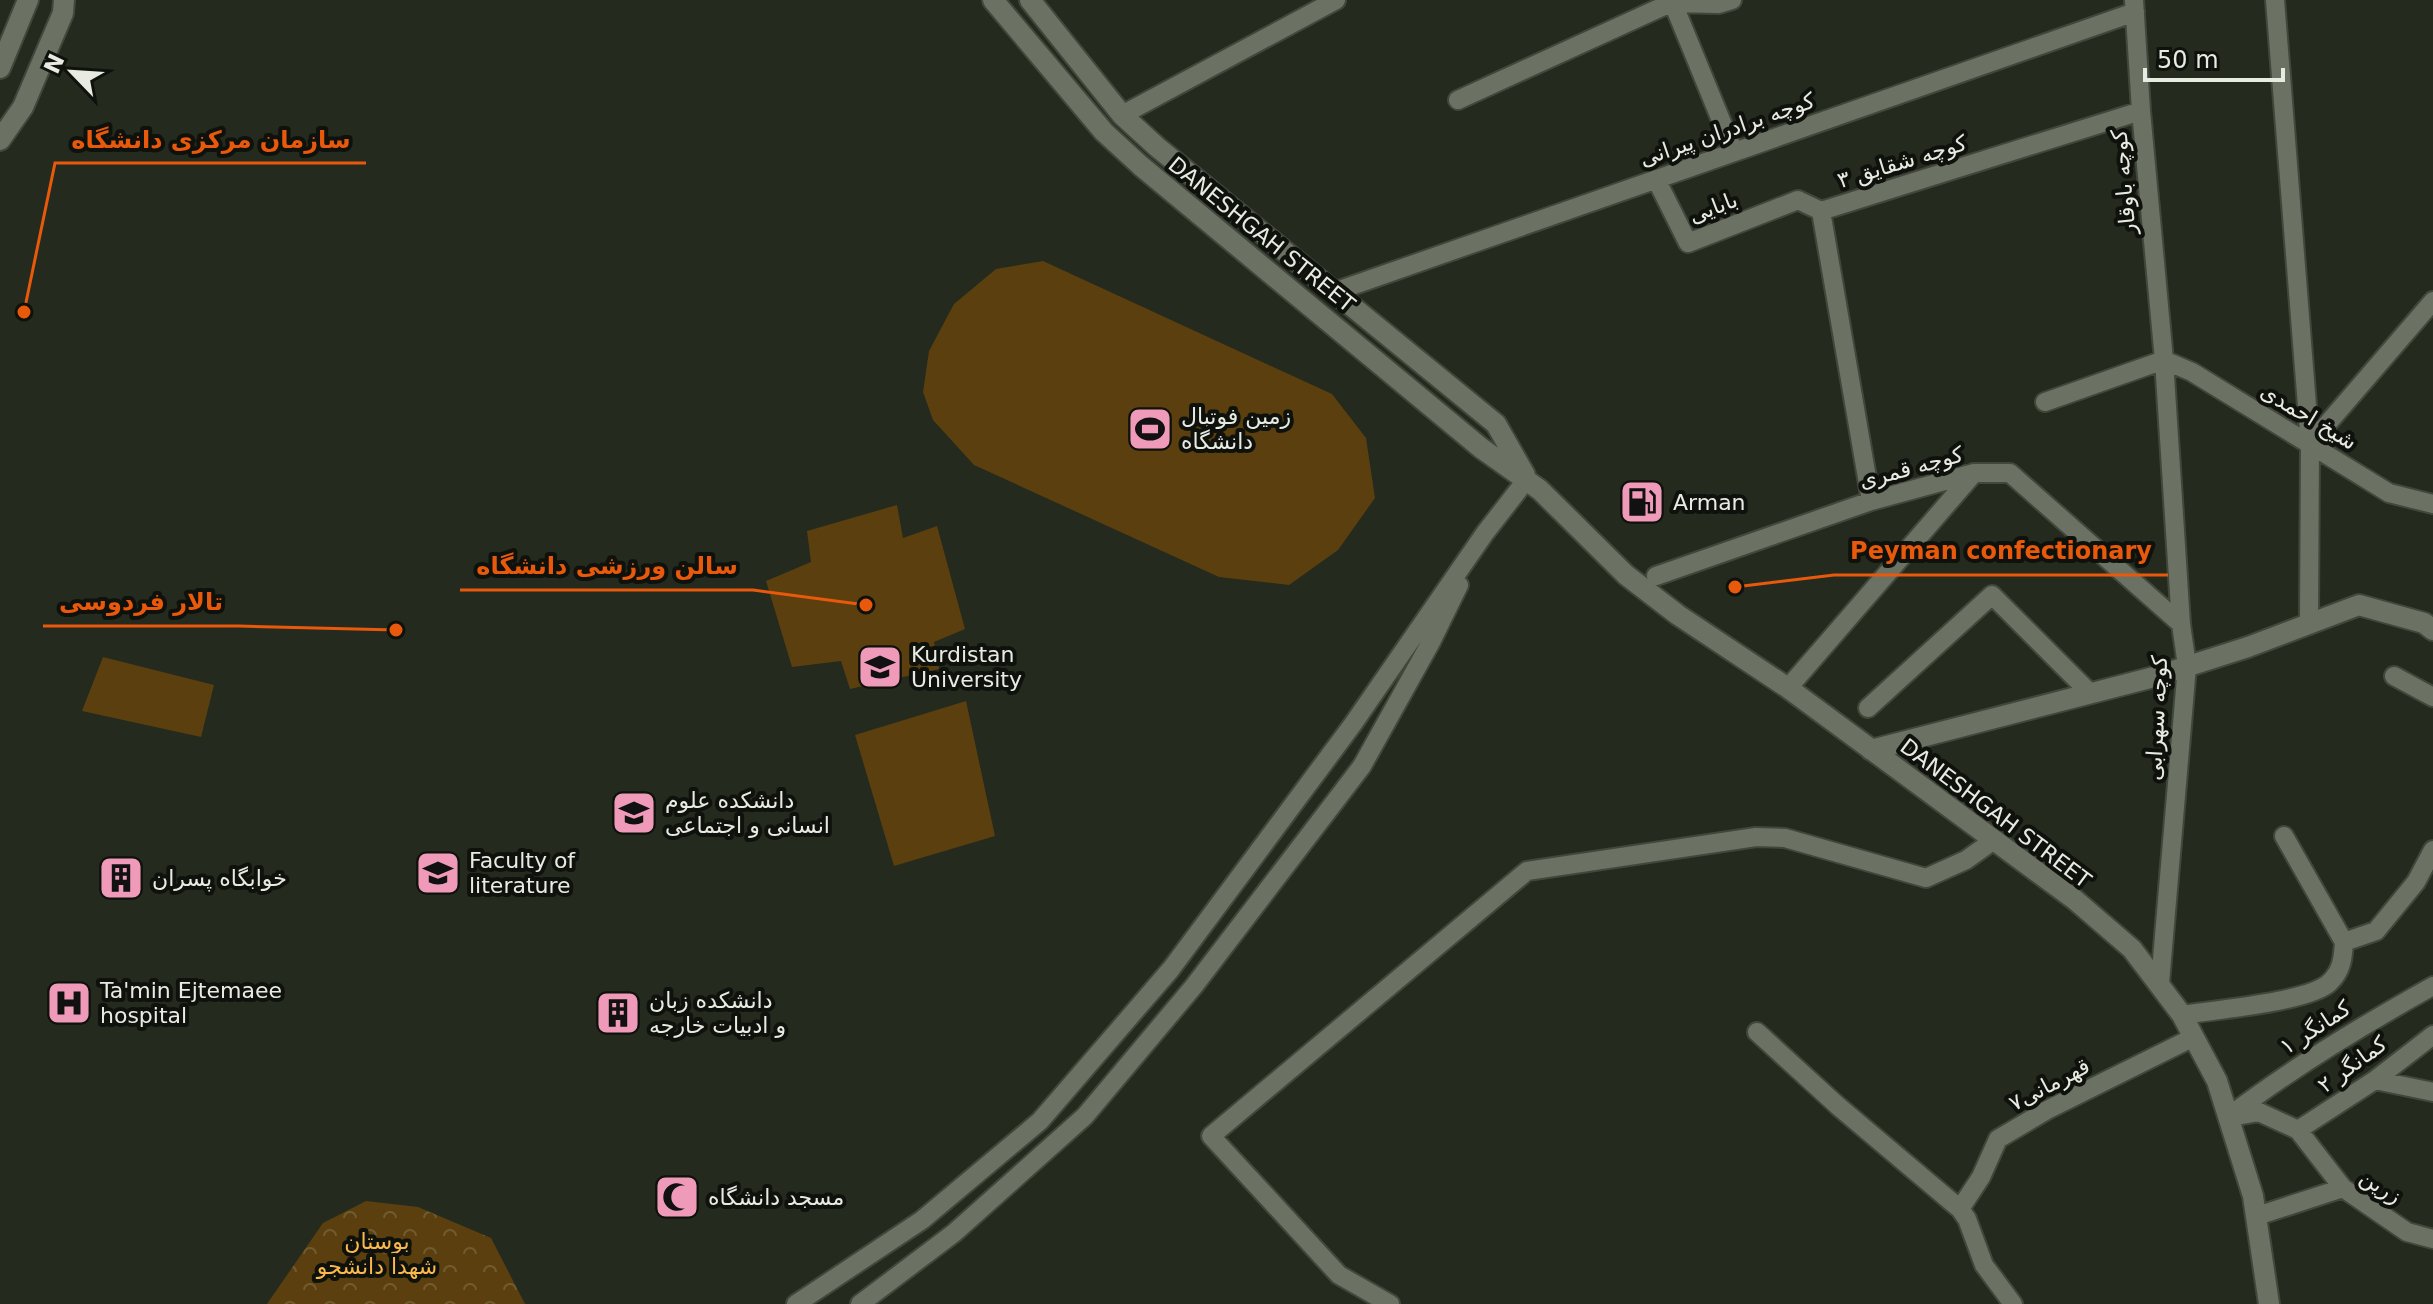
<svg xmlns="http://www.w3.org/2000/svg" width="2433" height="1304" viewBox="0 0 2433 1304" font-family="'DejaVu Sans','Noto Sans Arabic',sans-serif">
  <style>
    .forest { fill: url(#forest-crowns) }
    .garden { fill: #5b3f0e }
    .lines { fill: none; stroke-linecap: round; stroke-linejoin: round }
    .minor-casing { stroke: #41473c; stroke-width: 22 }
    .tertiary-casing { stroke: #41473c; stroke-width: 24 }
    .secondary-casing { stroke: #41473c; stroke-width: 24 }
    .minor { stroke: #6b7263; stroke-width: 18 }
    .tertiary { stroke: #6b7263; stroke-width: 20 }
    .secondary { stroke: #6b7263; stroke-width: 20 }
    .labels { text-anchor: middle; stroke-width: 8; stroke-linejoin: round; paint-order: stroke }
    .street-label { font-size: 22px; fill: #e7ebe2; stroke: #0f120c }
    .poi-label { font-size: 22px; fill: #e7ebe2; stroke: #0f120c; text-anchor: start }
    .park-label { font-size: 22px; fill: #fbb84b; stroke: #0f120c }
    .leader { fill: none; stroke: #e8590c; stroke-width: 3 }
    .callout-dot { fill: #e8590c; stroke: #0f120c; stroke-width: 3 }
    .callout-label { font-size: 24px; text-anchor: middle; font-weight: bold; fill: #e8590c; stroke: #0f120c; stroke-width: 8; stroke-linejoin: round; paint-order: stroke }
  </style>
  <defs>
    <pattern id="forest-crowns" width="20" height="18" patternUnits="userSpaceOnUse" patternTransform="scale(2)"><rect width="20" height="18" fill="#5b3f0e"/><path d="M2 6a3 3 0 1 1 6 0M12 15a3 3 0 1 1 6 0" fill="none" stroke="#735b31"/></pattern>
  </defs>
  <rect width="100%" height="100%" fill="#242a1d"/>
  <!-- forest -->
  <path class="forest" d="M 366,1201 L 418,1207 L 491,1238 L 525,1304 L 267,1304 L 323,1223 Z"/>
  <!-- garden -->
  <path class="garden" d="M 1043,261 L 1332,394 L 1366,438 L 1375,498 L 1338,550 L 1289,585 L 1219,577 L 974,465 L 933,420 L 923,392 L 929,351 L 954,304 L 996,269 Z
    M 897,505 L 903,538 L 937,526 L 965,629 L 934,642 L 939,669 L 850,689 L 841,661 L 792,667 L 766,581 L 811,562 L 807,531 Z
    M 103,657 L 214,685 L 201,737 L 82,711 Z
    M 966,701 L 995,836 L 894,866 L 855,735 Z"/>
  <g class="lines">
    <!-- minor casing -->
    <g class="minor-casing">
      <path id="minor" d="M 2134,0 L 2141,111 L 2164,360 L 2181,624 L 2187,666 L 2160,983
        M 2275,0 L 2310,444 L 2433,301
        M 1673,3 L 1734,152
        M 1673,3 L 1719,4 L 1732,0
        M 1458,100 L 1677,0
        M 1122,115 L 1336,0
        M 1656,179 L 1688,243 L 1798,200 L 1821,211
        M 1334,292 L 2135,12
        M 2164,360 L 2192,372 L 2389,493 L 2433,504
        M 2045,402 L 2164,360
        M 1871,501 L 1821,211 L 2141,111
        M 1656,576 L 1871,501 L 1974,473 L 2010,473 L 2181,624
        M 2309,622 L 2310,444
        M 2394,676 L 2433,697
        M 1788,688 L 1974,473
        M 1868,708 L 1992,595 L 2090,693
        M 2284,836 L 2344,942
        M 2344,942 L 2376,931 L 2416,882 L 2433,850
        M 2182,1015 C 2214,1010 2308,1002 2329,983 C 2342,971 2343,958 2344,942
        M 1757,1032 L 1838,1106 L 1960,1209 L 1967,1219 L 1984,1265 L 2013,1304
        M 2375,1080 L 2433,1092
        M 2228,1117 C 2293,1067 2361,1026 2433,986
        M 2231,1117 L 2259,1112 L 2298,1130 L 2343,1188
        M 2298,1130 L 2375,1080 L 2433,1035
        M 1960,1209 L 1981,1177 L 1998,1139 L 2047,1110 L 2194,1037
        M 2257,1216 L 2343,1188 L 2407,1232 L 2433,1239
        M 796,1304 L 922,1220 L 1040,1121 L 1171,969 L 1353,724 L 1485,533 L 1527,479
        M 860,1304 L 954,1233 L 1085,1116 L 1194,986 L 1362,766 L 1431,642 L 1459,585
        M 1390,1304 L 1339,1275 L 1211,1136 L 1527,871 L 1756,837 L 1785,838 L 1926,878 L 1966,860 L 1994,840"/>
    </g>
    <!-- tertiary casing -->
    <g class="tertiary-casing">
      <path id="tertiary" d="M 993,0 L 1104,132 L 1141,166 L 1481,448 L 1540,490 L 1626,575 L 1678,615 L 1788,688 L 2074,899 L 2132,949 L 2182,1015 L 2217,1081 L 2253,1196 L 2269,1304
        M 1030,0 L 1122,115 L 1157,147 L 1496,424 L 1525,475
        M 1871,750 L 2154,677 L 2248,647 L 2359,605 L 2424,623 L 2433,630"/>
    </g>
    <!-- secondary casing -->
    <g class="secondary-casing">
      <path id="secondary" d="M 0,68 L 28,0
        M 0,140 L 23,107 L 63,13 L 64,0"/>
    </g>
    <!-- minor -->
    <use href="#minor" class="minor"/>
    <!-- tertiary -->
    <use href="#tertiary" class="tertiary"/>
    <!-- secondary -->
    <use href="#secondary" class="secondary"/>
  </g>
  <!-- icons -->
  <defs>
    <g id="stadium-square" transform="scale(2.3)"><rect x="-9" y="-9" width="18" height="18" rx="4" fill="#ef9ab8" stroke="#0f120c"/><path d="M0-5a6.5 5 0 1 0 0 10a6.5 5 0 1 0 0-10ZM-3.5-1.8h7v3.6h-7Z" fill="#111"/></g>
    <g id="fuel-square" transform="scale(2.3)"><rect x="-9" y="-9" width="18" height="18" rx="4" fill="#ef9ab8" stroke="#0f120c"/><path d="M-5.5-6h7V0h2V4h1.3V-2.5L3-4.5l.8-.8L6-3V5H2.5V1h-1V6h-7ZM-4.2-4.7v3.2H.2V-4.7Z" fill="#111"/></g>
    <g id="university-square" transform="scale(2.3)"><rect x="-9" y="-9" width="18" height="18" rx="4" fill="#ef9ab8" stroke="#0f120c"/><path d="M0-5L7-2L0 1L-7-2ZM-4 1L0 2.5L4 1V4Q0 6-4 4Z" fill="#111"/></g>
    <g id="building-square" transform="scale(2.3)"><rect x="-9" y="-9" width="18" height="18" rx="4" fill="#ef9ab8" stroke="#0f120c"/><path d="M-4-6H4V6H1V3H-1V6H-4ZM-2.5-4.3h1.7v1.8h-1.7ZM.8-4.3h1.7v1.8H.8ZM-2.5-1h1.7V.8h-1.7ZM.8-1h1.7V.8H.8Z" fill="#111"/></g>
    <g id="hospital-square" transform="scale(2.3)"><rect x="-9" y="-9" width="18" height="18" rx="4" fill="#ef9ab8" stroke="#0f120c"/><path d="M-5-5h3v3.5h4V-5h3V5h-3V1.5h-4V5h-3Z" fill="#111"/></g>
    <g id="mosque-square" transform="scale(2.3)"><rect x="-9" y="-9" width="18" height="18" rx="4" fill="#ef9ab8" stroke="#0f120c"/><path d="M3.5-4.9A6 6 0 1 0 3.5 4.9A5 5 0 1 1 3.5-4.9Z" fill="#111"/></g>
  </defs>
  <g fill-rule="evenodd">
    <use href="#stadium-square" x="1150" y="429"/>
    <use href="#fuel-square" x="1642" y="502"/>
    <use href="#university-square" x="880" y="667"/>
    <use href="#university-square" x="634" y="813"/>
    <use href="#university-square" x="438" y="873"/>
    <use href="#building-square" x="121" y="878"/>
    <use href="#hospital-square" x="69" y="1003"/>
    <use href="#building-square" x="618" y="1013"/>
    <use href="#mosque-square" x="677" y="1197"/>
  </g>
  <g class="labels">
    <!-- street labels -->
    <g class="street-label">
      <text transform="translate(1727 129) rotate(-19)" y="8">کوچه برادران پیرانی</text>
      <text transform="translate(1902 161) rotate(-17)" y="8">کوچه شقایق ۳</text>
      <text transform="translate(2123 182) rotate(-95)" y="8">کوچه باوقار</text>
      <text transform="translate(1713 207) rotate(-21)" y="8">بابایی</text>
      <text transform="translate(1262 234) rotate(39)" y="8">DANESHGAH STREET</text>
      <text transform="translate(2309 416) rotate(31)" y="8">شیخ احمدی</text>
      <text transform="translate(1911 467) rotate(-15)" y="8">کوچه قمری</text>
      <text transform="translate(2156 718) rotate(-87)" y="8">کوچه سهرابی</text>
      <text transform="translate(1996 813) rotate(37)" y="8">DANESHGAH STREET</text>
      <text transform="translate(2315 1027) rotate(-33)" y="8">کمانگر ۱</text>
      <text transform="translate(2352 1064) rotate(-36)" y="8">کمانگر ۲</text>
      <text transform="translate(2049 1084) rotate(-28)" y="8">قهرمانی۷</text>
      <text transform="translate(2381 1186) rotate(32)" y="8">زرین</text>
    </g>
    <!-- poi labels -->
    <g class="poi-label">
      <text x="1181" y="424">زمین فوتبال<tspan x="1181" dy="25">دانشگاه</tspan></text>
      <text x="1673" y="510">Arman</text>
      <text x="911" y="662">Kurdistan<tspan x="911" dy="25">University</tspan></text>
      <text x="665" y="808">دانشکده علوم<tspan x="665" dy="25">انسانی و اجتماعی</tspan></text>
      <text x="469" y="868">Faculty of<tspan x="469" dy="25">literature</tspan></text>
      <text x="152" y="886">خوابگاه پسران</text>
      <text x="100" y="998">Ta'min Ejtemaee<tspan x="100" dy="25">hospital</tspan></text>
      <text x="649" y="1008">دانشکده زبان<tspan x="649" dy="25">و ادبیات خارجه</tspan></text>
      <text x="708" y="1205">مسجد دانشگاه</text>
    </g>
    <!-- park labels -->
    <g class="park-label">
      <text x="377" y="1249">بوستان<tspan x="377" dy="25">شهدا دانشجو</tspan></text>
    </g>
  </g>
  <!-- callouts -->
  <path class="leader" d="M24 312L55 163H366M1735 587L1834 575H2168M866 605L753 590H460M396 630L239 626H43"/>
  <g class="callout-dot">
    <circle cx="24" cy="312" r="8"/>
    <circle cx="1735" cy="587" r="8"/>
    <circle cx="866" cy="605" r="8"/>
    <circle cx="396" cy="630" r="8"/>
  </g>
  <g class="callout-label">
    <text x="211" y="148">سازمان مرکزی دانشگاه</text>
    <text x="2001" y="559">Peyman confectionary</text>
    <text x="607" y="574">سالن ورزشی دانشگاه</text>
    <text x="141" y="610">تالار فردوسی</text>
  </g>
  <!-- north arrow -->
  <g transform="translate(72 72) rotate(295)" stroke="#0f120c" stroke-width="6" paint-order="stroke">
  <path d="M0-6L14 30L0 20L-14 30Z" fill="#e7ebe2"/>
  <text y="-12" font-size="22" font-weight="bold" text-anchor="middle" fill="#e7ebe2">N</text>
  </g>
  <!-- scale -->
  <path d="M2145 68v12h138v-12" fill="none" stroke="#e7ebe2" stroke-width="4"/>
  <text x="2157" y="68" font-size="24" fill="#e7ebe2" stroke="#0f120c" stroke-width="6" paint-order="stroke">50 m</text>
</svg>
